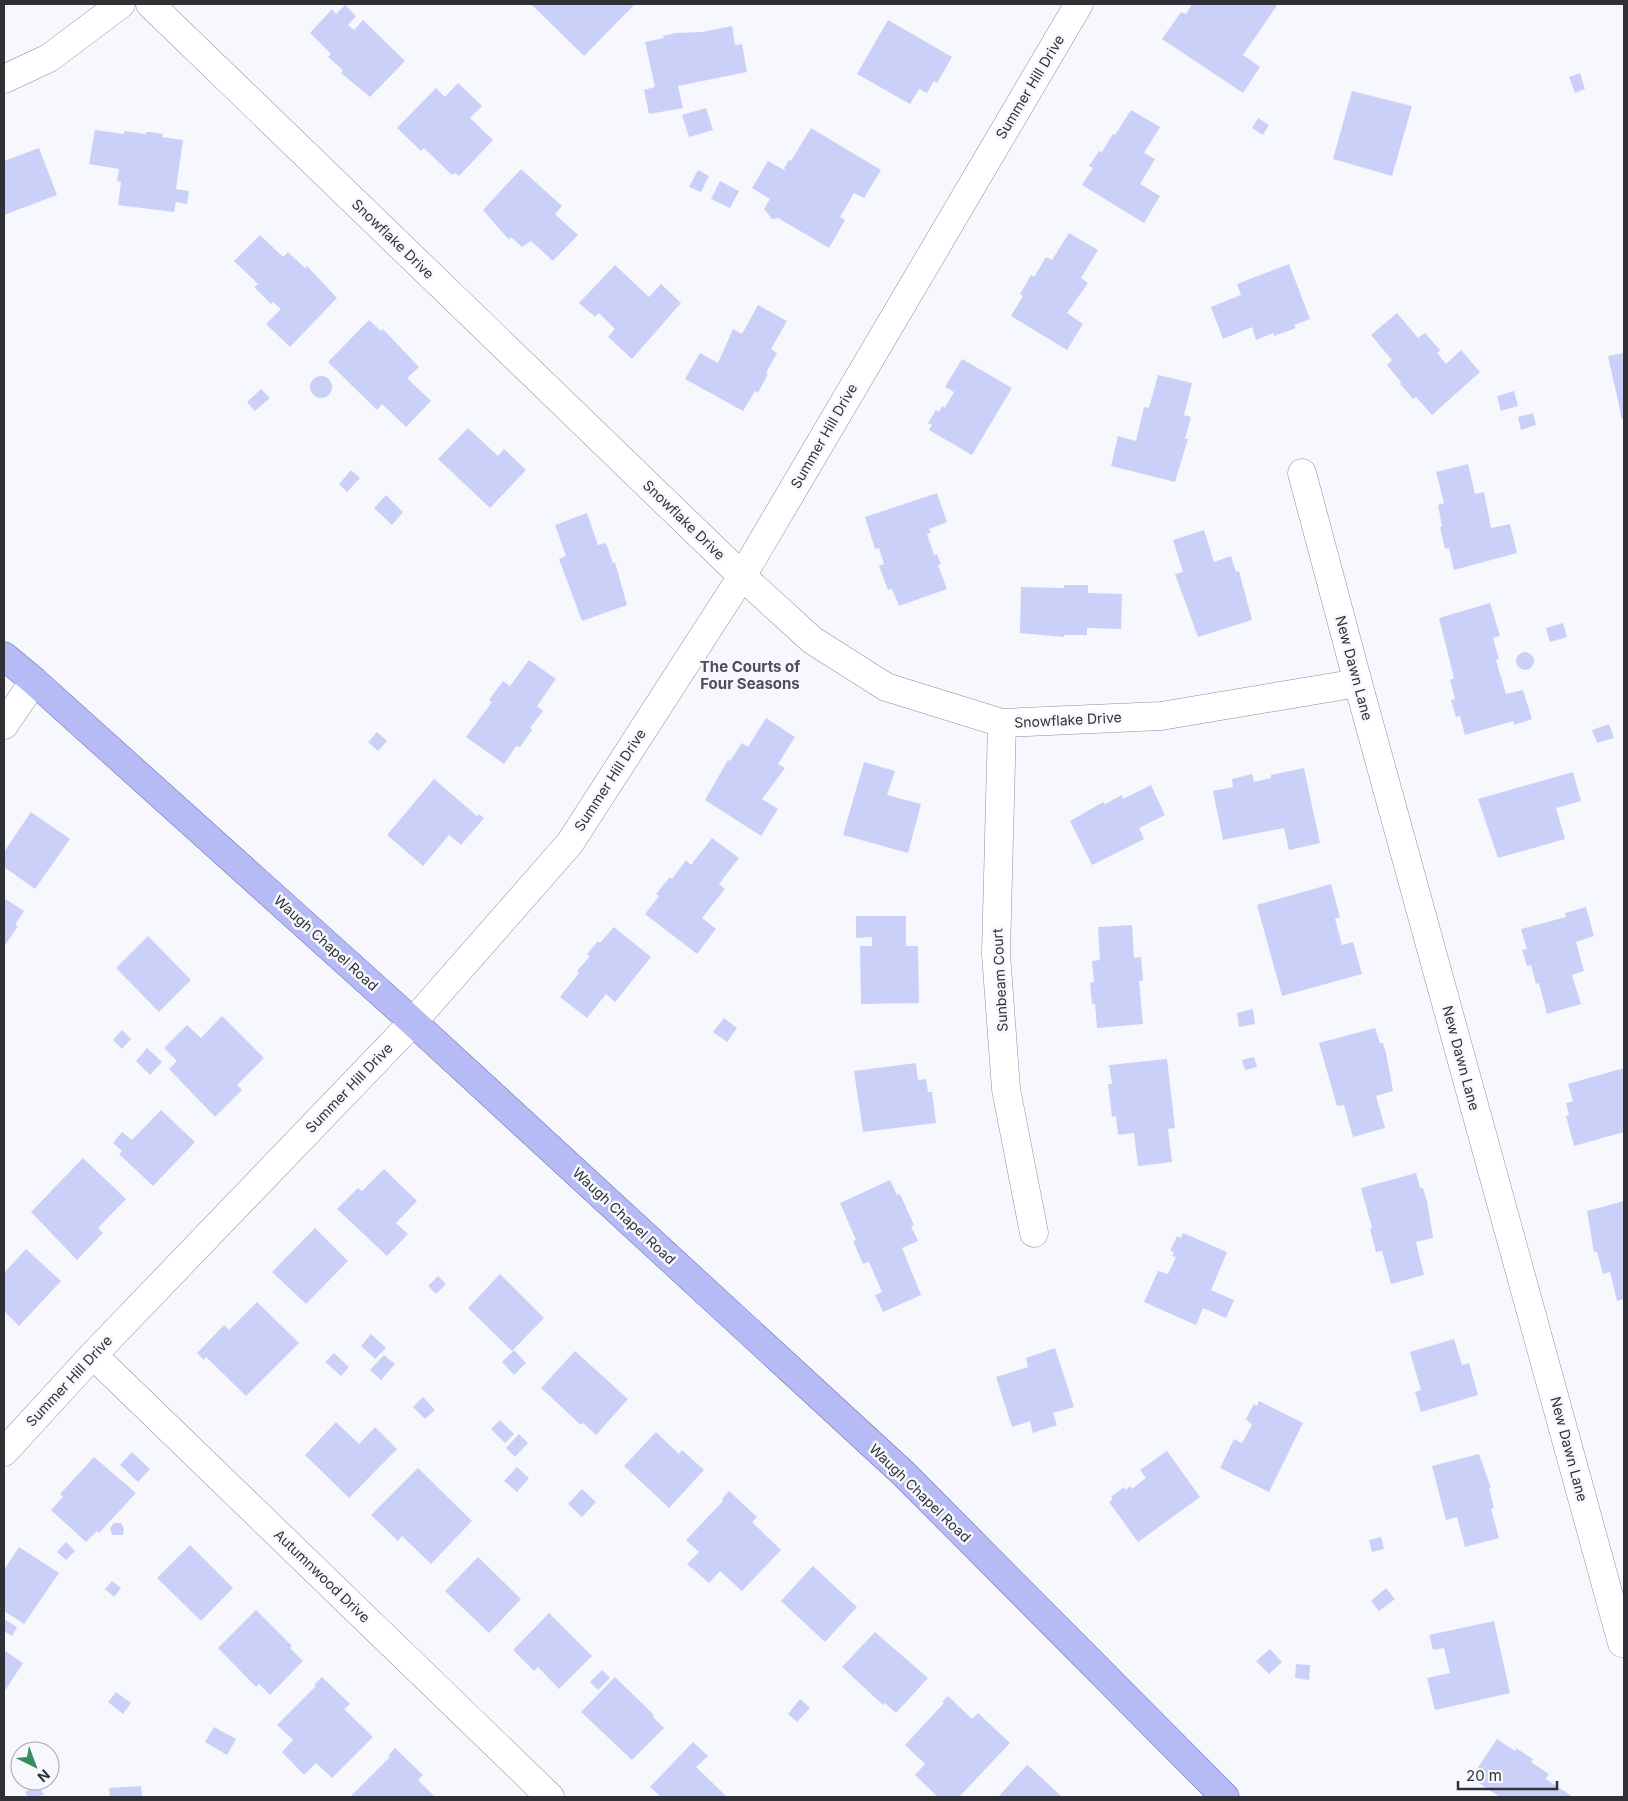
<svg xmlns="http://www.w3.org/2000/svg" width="1628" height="1801" viewBox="0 0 1628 1801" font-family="Inter,sans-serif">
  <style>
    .building { fill: #cbd0f8 }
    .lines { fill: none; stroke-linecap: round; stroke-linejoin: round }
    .minor-casing { stroke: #8e909d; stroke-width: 29 }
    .major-casing { stroke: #696dae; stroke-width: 29 }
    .minor { stroke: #fff; stroke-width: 28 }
    .major { stroke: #b7bbf5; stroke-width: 28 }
    .labels { text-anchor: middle; stroke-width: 5; stroke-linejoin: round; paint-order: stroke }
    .street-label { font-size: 14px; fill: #303137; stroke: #f7f8fe }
    .neighbourhood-label { font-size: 15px; font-weight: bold; fill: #4d4e5b; stroke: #f7f8fe }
  </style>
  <rect width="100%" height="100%" fill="#f7f8fe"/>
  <!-- building -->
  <path class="building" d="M 531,4 L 635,4 L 584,56 Z
    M 1192,4 L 1278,4 L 1243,55 L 1260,67 L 1243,93 L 1162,39 L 1181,12 L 1186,14 Z
    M 345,5 L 356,16 L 348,25 L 354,30 L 363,20 L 405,61 L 370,97 L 341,73 L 343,70 L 328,57 L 331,54 L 310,33 L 332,9 L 336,14 Z
    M 888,20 L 952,57 L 937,83 L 934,81 L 927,93 L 919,89 L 910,104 L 857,74 Z
    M 732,26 L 735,45 L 742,44 L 747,72 L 678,86 L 683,108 L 649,114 L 644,90 L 655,87 L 645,42 L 664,38 L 663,36 L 676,33 L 702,32 Z
    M 1580,73 L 1585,89 L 1575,93 L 1569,77 Z
    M 458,83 L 482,106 L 470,118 L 493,140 L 459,176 L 455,173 L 452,175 L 424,148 L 421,151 L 397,128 L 436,88 L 445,97 Z
    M 1352,91 L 1412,106 L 1392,176 L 1333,159 Z
    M 706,108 L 713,130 L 689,137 L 682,115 Z
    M 1131,110 L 1160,127 L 1144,153 L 1155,159 L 1140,184 L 1160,196 L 1144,223 L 1082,185 L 1093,168 L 1089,166 L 1099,151 L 1102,152 L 1113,134 L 1115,135 Z
    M 1258,118 L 1269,125 L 1263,135 L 1252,128 Z
    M 811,128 L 881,170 L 864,198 L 854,193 L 840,217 L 845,220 L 829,248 L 778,218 L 772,219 L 764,209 L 770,199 L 752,188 L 768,161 L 786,171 L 784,168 L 789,160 L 791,161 Z
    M 95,130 L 124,134 L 124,131 L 146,134 L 146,132 L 150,132 L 163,134 L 162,137 L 183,140 L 176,189 L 189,191 L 187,204 L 176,202 L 174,212 L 118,205 L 121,182 L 117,181 L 119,169 L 89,164 Z
    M 39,148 L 57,195 L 4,215 L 4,161 Z
    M 521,169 L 562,206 L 555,214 L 578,235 L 553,261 L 531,241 L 522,247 L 511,237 L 509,240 L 483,210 Z
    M 698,170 L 709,176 L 701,192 L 689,187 Z
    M 720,181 L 739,191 L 730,208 L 711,199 Z
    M 1069,233 L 1098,250 L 1081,278 L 1088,283 L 1067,313 L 1083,324 L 1067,350 L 1011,316 L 1023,296 L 1020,294 L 1031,275 L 1034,277 L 1046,257 L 1052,260 Z
    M 260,235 L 283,257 L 288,252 L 305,268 L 307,266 L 337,298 L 290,347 L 266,324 L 281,309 L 273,302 L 271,304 L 254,287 L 258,284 L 234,261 Z
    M 1289,264 L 1310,319 L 1294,325 L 1296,328 L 1274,336 L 1273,333 L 1256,340 L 1252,327 L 1223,339 L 1211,307 L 1241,295 L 1237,284 Z
    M 615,265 L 649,297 L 661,284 L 681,303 L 632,359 L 608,337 L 615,329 L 599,313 L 595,317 L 579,303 Z
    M 758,305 L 787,321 L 771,349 L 777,353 L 766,373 L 768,374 L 758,393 L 755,391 L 743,411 L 685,379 L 700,353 L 718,363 L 733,329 L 742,334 Z
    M 1397,313 L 1418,338 L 1425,333 L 1440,350 L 1437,353 L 1446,364 L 1461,350 L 1480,372 L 1432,415 L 1416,397 L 1413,399 L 1400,384 L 1401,382 L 1387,365 L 1392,360 L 1371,335 Z
    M 369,320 L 381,331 L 383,329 L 419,367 L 407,378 L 431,401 L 406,427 L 382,404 L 377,410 L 328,362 Z
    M 1624,353 L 1624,419 L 1622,419 L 1608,356 Z
    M 962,359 L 1012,388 L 972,455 L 929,430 L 932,425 L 928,423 L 936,410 L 939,412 L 942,406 L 945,408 L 954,392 L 945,387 Z
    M 1158,375 L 1192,383 L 1184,415 L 1191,417 L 1185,439 L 1188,439 L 1175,482 L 1111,466 L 1118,436 L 1136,441 L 1144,407 L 1149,408 Z
    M310 387a11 11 0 1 1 22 0a11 11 0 1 1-22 0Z
    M 261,389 L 270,398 L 255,411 L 247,402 Z
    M 1514,391 L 1518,406 L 1501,411 L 1497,396 Z
    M 1533,413 L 1536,425 L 1521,430 L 1518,417 Z
    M 468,428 L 498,456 L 504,449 L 526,470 L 490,508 L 438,459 Z
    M 1468,464 L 1475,494 L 1484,492 L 1491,528 L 1510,524 L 1517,553 L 1454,570 L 1449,548 L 1445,549 L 1440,527 L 1442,526 L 1438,505 L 1444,503 L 1436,472 Z
    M 351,470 L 360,478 L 347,492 L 339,484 Z
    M 937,493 L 947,522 L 929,529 L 931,533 L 927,534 L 934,555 L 937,554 L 941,564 L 938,565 L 947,589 L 899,606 L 892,589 L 888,590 L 879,566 L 884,564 L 879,548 L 875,549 L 865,517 Z
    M 386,495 L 403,512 L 392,525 L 374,508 Z
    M 587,513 L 598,545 L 606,543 L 613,563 L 615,562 L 627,605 L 582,621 L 559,559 L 566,556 L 555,525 Z
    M 1204,530 L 1214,562 L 1231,556 L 1236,572 L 1239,571 L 1252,620 L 1198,637 L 1175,574 L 1183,572 L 1173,540 Z
    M 1064,585 L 1088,585 L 1088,593 L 1122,594 L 1121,629 L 1087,628 L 1087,635 L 1064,635 L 1064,637 L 1020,633 L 1021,587 L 1064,588 Z
    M 1490,603 L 1500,636 L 1493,638 L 1499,659 L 1496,660 L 1506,694 L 1523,690 L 1532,719 L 1514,725 L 1513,721 L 1465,735 L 1460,716 L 1456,717 L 1451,700 L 1455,699 L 1450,680 L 1454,678 L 1439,618 Z
    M 1563,623 L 1567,637 L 1550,642 L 1546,628 Z
    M1516 661a9 9 0 1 1 18 0a9 9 0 1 1-18 0Z
    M 529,660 L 556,679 L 537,706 L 543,711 L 530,728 L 532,730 L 520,747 L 516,746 L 504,764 L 466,737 L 492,702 L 489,700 L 503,681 L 510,686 Z
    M 766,718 L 795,737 L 778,764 L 785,768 L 762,799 L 778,809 L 761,836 L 705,800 L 728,760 L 730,761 L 742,743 L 748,747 Z
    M 1609,724 L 1614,738 L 1597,743 L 1592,730 Z
    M 377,732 L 387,741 L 378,751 L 368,742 Z
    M 864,762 L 895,771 L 887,795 L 921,804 L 908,853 L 843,835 Z
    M 1304,768 L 1320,843 L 1289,850 L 1284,828 L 1223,840 L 1213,791 L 1233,787 L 1232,779 L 1252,774 L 1254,782 L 1271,778 L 1271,775 Z
    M 1573,772 L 1581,801 L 1556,808 L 1565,839 L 1498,858 L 1478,799 Z
    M 434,779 L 477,816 L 479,814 L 484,818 L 461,845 L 449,835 L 423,866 L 387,835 Z
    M 1151,785 L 1165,815 L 1139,828 L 1144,839 L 1092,865 L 1070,821 L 1103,802 L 1105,804 L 1122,795 L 1123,799 Z
    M 31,812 L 70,839 L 35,889 L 4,867 L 4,852 Z
    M 712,838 L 739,858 L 719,884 L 725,889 L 702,918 L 716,929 L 697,954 L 645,914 L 659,896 L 656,894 L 670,877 L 672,879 L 686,860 L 691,865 Z
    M 1331,884 L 1340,917 L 1335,919 L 1342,945 L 1353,942 L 1362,974 L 1282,996 L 1257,905 Z
    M 4,898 L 24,911 L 15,925 L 18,926 L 4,947 Z
    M 1586,907 L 1594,936 L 1576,942 L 1584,971 L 1572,975 L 1581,1004 L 1547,1014 L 1539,983 L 1536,984 L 1531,965 L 1527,966 L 1522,950 L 1527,949 L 1521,929 L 1566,917 L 1565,913 Z
    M 856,916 L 906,916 L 906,946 L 918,946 L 919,1003 L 861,1004 L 860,946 L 872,946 L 872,937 L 856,938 Z
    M 1132,925 L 1134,958 L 1141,957 L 1143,981 L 1139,981 L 1143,1024 L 1097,1028 L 1095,1004 L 1092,1004 L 1090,983 L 1094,982 L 1092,961 L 1100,960 L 1098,927 Z
    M 614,927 L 651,957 L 615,1002 L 606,994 L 587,1018 L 560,997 L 579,973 L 577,971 L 590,956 L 587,954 L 598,941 L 600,943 Z
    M 148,936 L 191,980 L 159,1012 L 116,968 Z
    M 1253,1009 L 1255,1024 L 1239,1027 L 1237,1013 Z
    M 222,1016 L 264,1058 L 237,1085 L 242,1090 L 215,1117 L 169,1069 L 177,1061 L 164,1048 L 187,1025 L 201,1038 Z
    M 724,1018 L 737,1028 L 727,1042 L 713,1032 Z
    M 1375,1028 L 1380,1043 L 1383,1043 L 1386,1053 L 1393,1091 L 1376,1096 L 1385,1128 L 1353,1137 L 1344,1105 L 1337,1106 L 1319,1043 Z
    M 122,1030 L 131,1039 L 122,1049 L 113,1040 Z
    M 147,1048 L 162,1062 L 150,1075 L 136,1061 Z
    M 1254,1057 L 1257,1067 L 1245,1070 L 1242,1060 Z
    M 1167,1059 L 1175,1128 L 1168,1129 L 1172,1162 L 1138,1166 L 1134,1133 L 1118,1135 L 1116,1116 L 1112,1117 L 1108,1084 L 1112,1084 L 1109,1065 Z
    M 916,1063 L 918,1080 L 926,1079 L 928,1092 L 932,1092 L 936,1123 L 863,1132 L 854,1071 Z
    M 1624,1068 L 1624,1132 L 1574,1146 L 1566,1116 L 1569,1115 L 1566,1103 L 1573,1101 L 1568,1084 Z
    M 161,1110 L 195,1142 L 153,1186 L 119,1154 L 122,1151 L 113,1143 L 122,1132 L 132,1140 Z
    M 83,1158 L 126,1199 L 98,1228 L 103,1233 L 77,1260 L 31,1212 Z
    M 384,1169 L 417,1201 L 396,1223 L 408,1234 L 387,1256 L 337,1209 L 358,1188 L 362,1191 Z
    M 1416,1173 L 1420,1188 L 1423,1188 L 1427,1201 L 1433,1238 L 1416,1242 L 1424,1275 L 1391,1284 L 1382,1251 L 1376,1252 L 1370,1229 L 1372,1228 L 1361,1188 Z
    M 890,1180 L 897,1195 L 900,1194 L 914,1225 L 911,1226 L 918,1241 L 902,1248 L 921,1295 L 883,1312 L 875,1295 L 882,1292 L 869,1262 L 863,1264 L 853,1241 L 856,1240 L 840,1203 Z
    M 1624,1201 L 1624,1299 L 1617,1301 L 1610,1272 L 1603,1274 L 1597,1252 L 1594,1252 L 1587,1211 Z
    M 315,1228 L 348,1261 L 306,1304 L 272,1272 Z
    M 1183,1233 L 1227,1252 L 1211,1290 L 1234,1300 L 1226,1318 L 1203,1308 L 1196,1325 L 1144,1302 L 1158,1271 L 1168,1274 L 1176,1257 L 1172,1256 L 1174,1252 L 1170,1251 L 1177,1236 L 1181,1238 Z
    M 26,1249 L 61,1281 L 19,1326 L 4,1311 L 4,1273 Z
    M 500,1274 L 544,1318 L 512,1351 L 468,1308 Z
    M 438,1276 L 446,1284 L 436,1294 L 428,1286 Z
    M 257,1302 L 299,1343 L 246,1396 L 206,1357 L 204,1360 L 197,1353 L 224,1325 L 229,1330 Z
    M 371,1334 L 386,1348 L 375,1359 L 361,1346 Z
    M 1454,1339 L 1462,1365 L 1469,1363 L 1478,1395 L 1421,1412 L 1415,1392 L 1421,1390 L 1410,1352 Z
    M 1055,1348 L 1074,1407 L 1053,1413 L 1057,1425 L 1033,1433 L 1030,1421 L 1012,1427 L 996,1377 L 1028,1367 L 1026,1358 Z
    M 514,1350 L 526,1363 L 514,1375 L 502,1362 Z
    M 575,1351 L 628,1399 L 596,1435 L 583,1423 L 581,1425 L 541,1388 Z
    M 334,1353 L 349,1367 L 341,1376 L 325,1362 Z
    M 384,1355 L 395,1364 L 381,1380 L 370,1370 Z
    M 423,1397 L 435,1410 L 425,1419 L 413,1407 Z
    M 1259,1401 L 1303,1423 L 1269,1492 L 1220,1468 L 1234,1439 L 1242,1443 L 1252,1425 L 1246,1419 L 1254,1404 L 1257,1406 Z
    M 500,1420 L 514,1434 L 505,1443 L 491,1429 Z
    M 336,1422 L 359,1444 L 375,1427 L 397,1449 L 349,1498 L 305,1455 Z
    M 656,1432 L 679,1454 L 682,1450 L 704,1470 L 669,1508 L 624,1466 Z
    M 519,1434 L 528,1443 L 515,1457 L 506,1448 Z
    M 1167,1451 L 1200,1497 L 1138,1542 L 1109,1502 L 1113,1499 L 1111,1497 L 1124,1487 L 1126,1490 L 1130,1486 L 1132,1489 L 1146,1478 L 1140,1470 Z
    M 132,1452 L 150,1469 L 138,1482 L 120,1465 Z
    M 1479,1454 L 1491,1488 L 1489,1488 L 1494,1508 L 1491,1509 L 1499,1538 L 1465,1547 L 1457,1517 L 1446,1520 L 1432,1466 Z
    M 94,1457 L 136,1493 L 99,1533 L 97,1531 L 86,1542 L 51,1510 L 63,1497 L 60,1494 Z
    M 517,1467 L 529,1478 L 517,1492 L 504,1481 Z
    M 418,1468 L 472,1521 L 431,1564 L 402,1536 L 398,1541 L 371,1515 Z
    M 582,1489 L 596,1502 L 582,1517 L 568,1504 Z
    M 729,1491 L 757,1517 L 752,1522 L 781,1550 L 742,1591 L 720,1571 L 709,1583 L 687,1564 L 699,1552 L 686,1540 L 723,1501 L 722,1499 Z
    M 114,1523 L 121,1523 L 124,1529 L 123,1535 L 112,1535 L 110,1528 Z
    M 1381,1537 L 1384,1549 L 1372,1552 L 1369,1540 Z
    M 66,1542 L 75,1551 L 66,1560 L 57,1552 Z
    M 190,1545 L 233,1588 L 201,1621 L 157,1578 Z
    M 19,1547 L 59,1573 L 24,1624 L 4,1611 L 4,1570 Z
    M 478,1557 L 521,1599 L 489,1633 L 445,1591 Z
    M 813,1566 L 857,1607 L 825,1642 L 781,1601 Z
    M 112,1581 L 121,1588 L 114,1597 L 105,1589 Z
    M 1386,1588 L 1395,1599 L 1379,1611 L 1371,1601 Z
    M 256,1610 L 292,1646 L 290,1648 L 303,1661 L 270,1695 L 259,1684 L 256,1687 L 218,1648 Z
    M 549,1613 L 592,1656 L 559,1689 L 538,1667 L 534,1671 L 513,1650 Z
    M 4,1619 L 17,1627 L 12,1636 L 4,1631 Z
    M 1494,1621 L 1510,1693 L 1435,1710 L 1427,1678 L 1450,1673 L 1444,1648 L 1433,1650 L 1429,1635 Z
    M 875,1632 L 928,1678 L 896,1713 L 885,1703 L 883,1705 L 842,1667 Z
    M 1270,1649 L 1282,1662 L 1269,1674 L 1256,1661 Z
    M 4,1650 L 23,1663 L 4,1692 Z
    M 1296,1664 L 1310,1665 L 1309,1680 L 1295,1678 Z
    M 602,1670 L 610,1678 L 598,1690 L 590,1682 Z
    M 322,1677 L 350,1704 L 344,1709 L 373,1737 L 332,1778 L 316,1763 L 304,1775 L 282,1752 L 293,1740 L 277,1725 L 316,1686 L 314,1685 Z
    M 615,1677 L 654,1715 L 653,1717 L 664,1728 L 632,1760 L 581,1712 Z
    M 116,1692 L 131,1703 L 123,1714 L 108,1702 Z
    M 948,1696 L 972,1719 L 978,1713 L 1010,1743 L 959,1797 L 938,1797 L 915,1775 L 925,1764 L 905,1745 L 944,1703 L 942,1702 Z
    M 800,1699 L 810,1708 L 797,1722 L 788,1714 Z
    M 214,1727 L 236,1739 L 227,1755 L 205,1742 Z
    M 1497,1739 L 1515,1751 L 1516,1748 L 1533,1759 L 1531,1762 L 1549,1774 L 1546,1779 L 1573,1797 L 1500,1797 L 1471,1778 Z
    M 693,1742 L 708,1756 L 696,1767 L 726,1796 L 661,1797 L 650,1787 Z
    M 395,1748 L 423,1775 L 418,1780 L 435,1797 L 350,1797 L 390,1757 L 388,1756 Z
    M 1027,1765 L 1031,1768 L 1062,1797 L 998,1797 Z
    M 37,1783 L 44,1795 L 28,1797 L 25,1792 Z
    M 141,1786 L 142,1797 L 110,1797 L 109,1788 Z"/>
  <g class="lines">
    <!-- minor casing -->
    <g class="minor-casing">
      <path id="minor" d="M 150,4 L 742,576 L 812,640 L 886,687 L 1002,723 L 1161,716 L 1358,683
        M 4,79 L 49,58 L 121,4
        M 1302,473 L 1358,683 L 1622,1643
        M 1002,723 L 996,954 L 1006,1089 L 1034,1233
        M 4,725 L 34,681
        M 93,1355 L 550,1797
        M 4,1452 L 93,1355 L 413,1022 L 570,843 L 742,576 L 1079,4"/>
    </g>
    <!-- major casing -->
    <g class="major-casing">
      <path id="major" d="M 4,656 L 34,681 L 413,1022 L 904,1474 L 1225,1797"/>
    </g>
    <!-- minor -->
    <use href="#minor" class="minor"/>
    <!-- major -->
    <use href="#major" class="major"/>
  </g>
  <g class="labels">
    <!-- street labels -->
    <g class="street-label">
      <text transform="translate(1030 87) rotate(-59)" y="5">Summer Hill Drive</text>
      <text transform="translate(393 239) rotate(44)" y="5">Snowflake Drive</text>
      <text transform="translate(824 436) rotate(-60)" y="5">Summer Hill Drive</text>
      <text transform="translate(684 520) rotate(44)" y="5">Snowflake Drive</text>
      <text transform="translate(1354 668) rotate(75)" y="5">New Dawn Lane</text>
      <text transform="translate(1068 720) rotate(-3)" y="5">Snowflake Drive</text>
      <text transform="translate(610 780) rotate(-57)" y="5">Summer Hill Drive</text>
      <text transform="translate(326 943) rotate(42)" y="5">Waugh Chapel Road</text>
      <text transform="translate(1000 980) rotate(-93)" y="5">Sunbeam Court</text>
      <text transform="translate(1461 1058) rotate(75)" y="5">New Dawn Lane</text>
      <text transform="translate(349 1088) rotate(-46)" y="5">Summer Hill Drive</text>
      <text transform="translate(624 1216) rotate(43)" y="5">Waugh Chapel Road</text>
      <text transform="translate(69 1381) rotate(-47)" y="5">Summer Hill Drive</text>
      <text transform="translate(1569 1449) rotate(75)" y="5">New Dawn Lane</text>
      <text transform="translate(920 1493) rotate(44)" y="5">Waugh Chapel Road</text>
      <text transform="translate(322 1576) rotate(44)" y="5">Autumnwood Drive</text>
    </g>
    <!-- neighbourhood labels -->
    <g class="neighbourhood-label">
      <text x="750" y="672">The Courts of<tspan x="750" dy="17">Four Seasons</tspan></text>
    </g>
  </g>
  <!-- border -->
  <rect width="1628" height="1801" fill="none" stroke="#303137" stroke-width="10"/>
  <!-- north arrow -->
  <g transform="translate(35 1766) rotate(138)"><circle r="24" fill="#f7f8fe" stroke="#a7a8ae"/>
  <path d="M0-4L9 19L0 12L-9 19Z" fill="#388e61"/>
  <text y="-8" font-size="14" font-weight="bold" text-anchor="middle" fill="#303137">N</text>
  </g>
  <!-- scale -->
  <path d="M1458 1781v8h99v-8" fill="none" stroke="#303137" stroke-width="2.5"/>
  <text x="1466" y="1781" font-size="15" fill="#303137" stroke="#f7f8fe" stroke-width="4" paint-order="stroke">20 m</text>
</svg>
